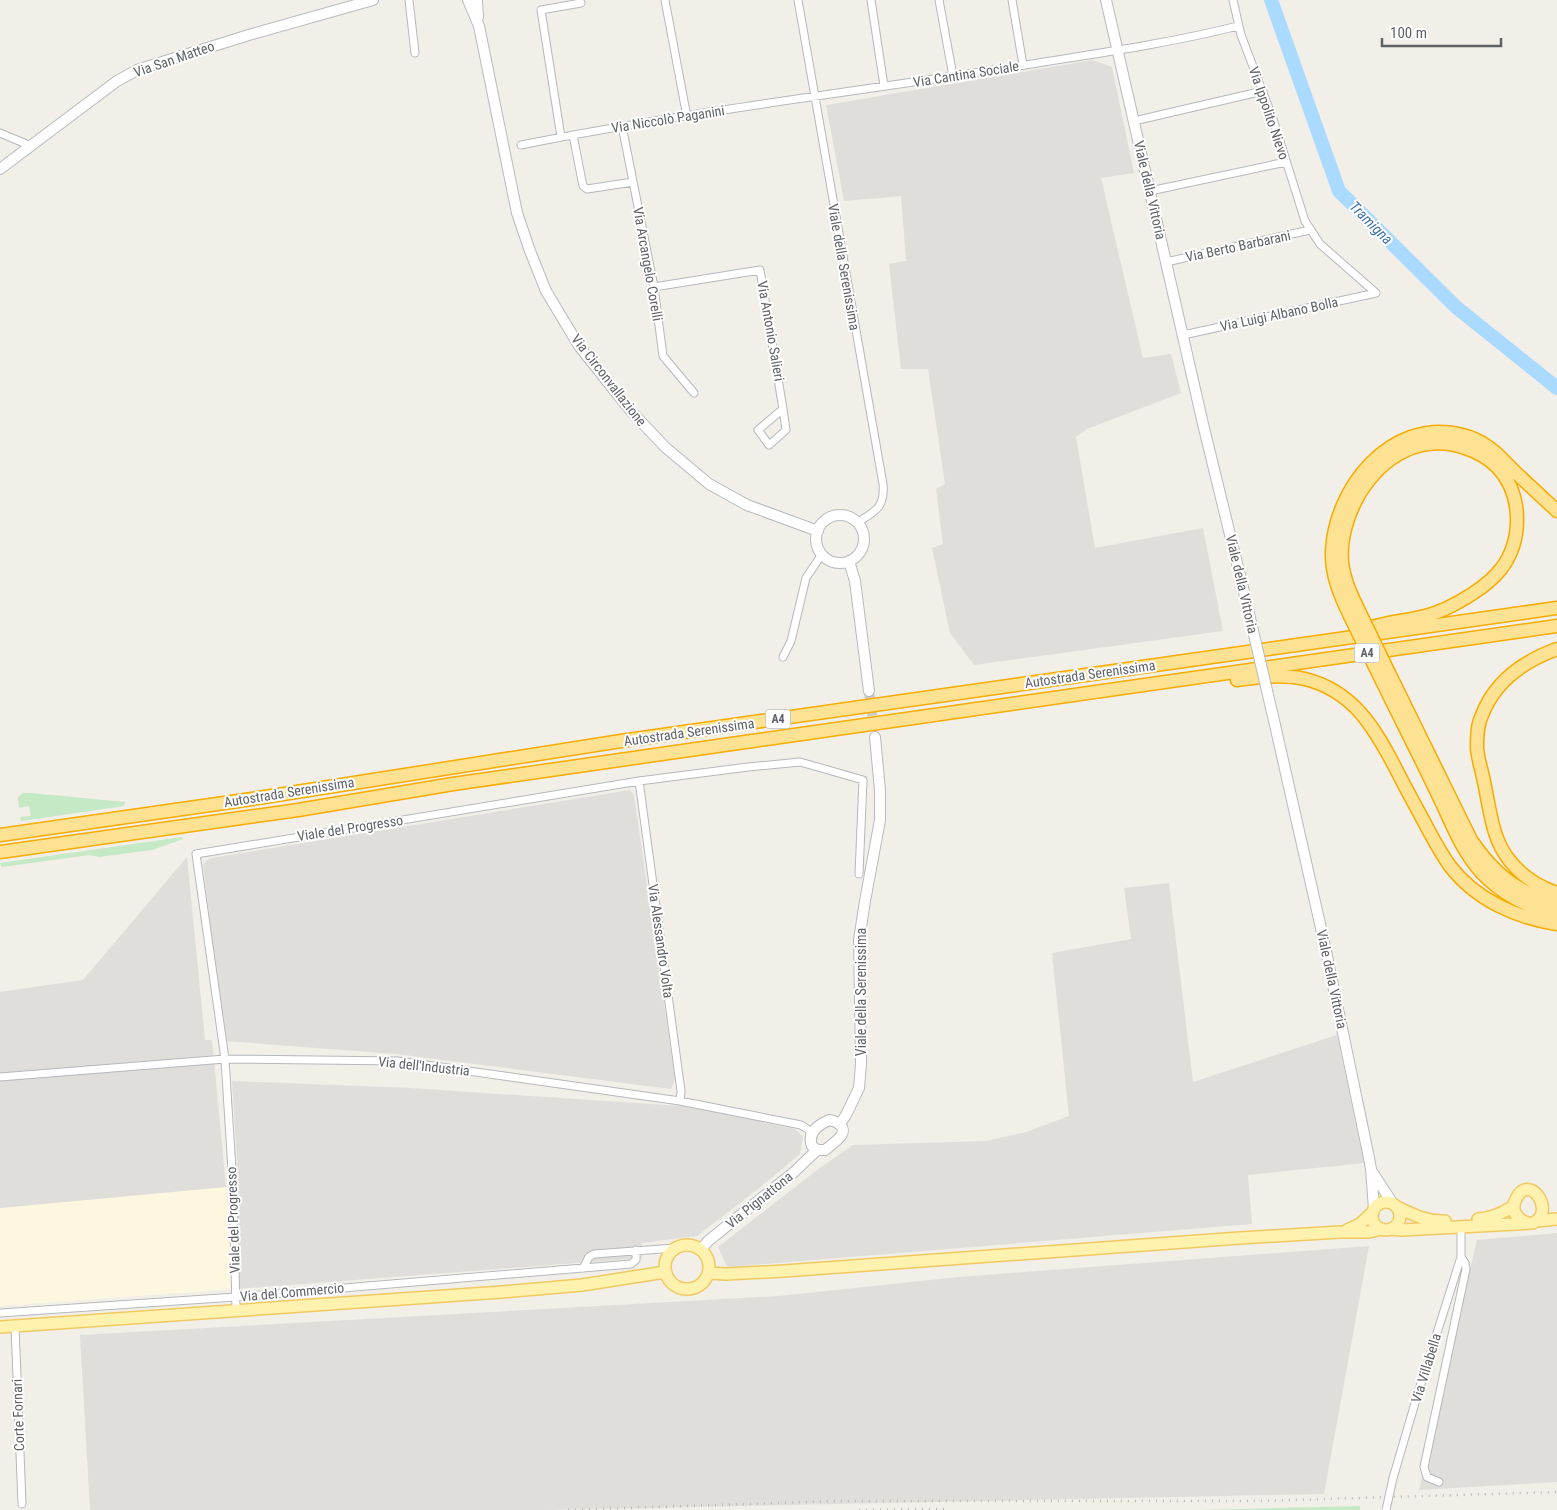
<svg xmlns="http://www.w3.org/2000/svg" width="1557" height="1510" viewBox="0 0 1557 1510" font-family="'Roboto Condensed',sans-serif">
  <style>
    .commercial { fill: #fef7e0 }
    .industrial { fill: #e0deda }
    .green { fill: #c5e8c5 }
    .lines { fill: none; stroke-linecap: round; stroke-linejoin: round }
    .river { stroke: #aadaff; stroke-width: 14 }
    .secondary-tunnel { stroke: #ccccc8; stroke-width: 10; stroke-dasharray: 10 5; stroke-linecap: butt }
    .street-casing { stroke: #b5b8bc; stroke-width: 9 }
    .secondary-casing { stroke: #b6babf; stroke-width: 12 }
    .primary-casing { stroke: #f2c960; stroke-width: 14 }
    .highway-casing { stroke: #f9ab00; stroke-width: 15 }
    .street { stroke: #fff; stroke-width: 7 }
    .secondary { stroke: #fff; stroke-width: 10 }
    .primary { stroke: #fff2af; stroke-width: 11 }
    .highway { stroke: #fde293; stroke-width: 12 }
    .rail { stroke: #b6b7b8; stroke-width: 2.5; stroke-dasharray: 1 6; stroke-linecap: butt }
    .street-bridge-casing { stroke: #b5b8bc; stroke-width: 9; stroke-linecap: butt }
    .secondary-bridge-casing { stroke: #b6babf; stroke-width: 12; stroke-linecap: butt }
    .highway-bridge-casing { stroke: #f9ab00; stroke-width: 15; stroke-linecap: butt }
    .street-bridge { stroke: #fff; stroke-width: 7 }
    .secondary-bridge { stroke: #fff; stroke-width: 10 }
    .highway-bridge { stroke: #fde293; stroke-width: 12 }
    .labels { text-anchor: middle; stroke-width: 4; stroke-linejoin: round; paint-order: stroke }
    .shield { fill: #fff; stroke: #8f9295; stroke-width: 1 }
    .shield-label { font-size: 12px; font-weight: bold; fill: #5f6368 }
    .street-label { font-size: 14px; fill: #5f6368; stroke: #fff }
    .water-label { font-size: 15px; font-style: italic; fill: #4174aa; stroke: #fff }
  </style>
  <rect width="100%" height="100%" fill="#f1efe8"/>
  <!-- commercial -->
  <path class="commercial" d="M 226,1187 L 233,1289 L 0,1306 L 0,1208 Z"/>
  <!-- industrial -->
  <path class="industrial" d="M 1093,60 L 1112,67 L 1134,173 L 1101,178 L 1143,358 L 1171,354 L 1181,393 L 1087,429 L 1076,437 L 1095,548 L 1203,528 L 1223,631 L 974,665 L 950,633 L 932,548 L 943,544 L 936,489 L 945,484 L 928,369 L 901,369 L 889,264 L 906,261 L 901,196 L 844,201 L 826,105 Z
    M 630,790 L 634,795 L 675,1079 L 671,1089 L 396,1054 L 225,1041 L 203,865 L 206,861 L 211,858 Z
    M 187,857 L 205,1040 L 212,1040 L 226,1187 L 0,1208 L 0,992 L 83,980 Z
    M 1169,883 L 1193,1082 L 1337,1035 L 1364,1163 L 1248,1175 L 1252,1224 L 727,1267 L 718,1247 L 821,1167 L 853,1145 L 986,1141 L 1026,1132 L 1069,1116 L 1052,953 L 1131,939 L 1124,888 Z
    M 232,1081 L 410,1088 L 696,1107 L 795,1129 L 803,1137 L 800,1154 L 763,1185 L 697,1236 L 642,1243 L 642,1258 L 237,1289 L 237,1161 Z
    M 1557,1233 L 1557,1482 L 1419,1490 L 1477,1240 Z
    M 1369,1246 L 1324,1494 L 547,1510 L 90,1510 L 80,1335 L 779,1296 L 959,1277 Z"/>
  <!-- green -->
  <path class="green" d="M 23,793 L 31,793 L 125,802 L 124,806 L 21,821 L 20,817 L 31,816 L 29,806 L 19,808 L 18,797 Z
    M 182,837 L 183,839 L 152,850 L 99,857 L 89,855 L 2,867 L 0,863 Z
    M 1360,1506 L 1360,1510 L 1198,1510 Z"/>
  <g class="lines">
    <!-- river -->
    <path class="river" d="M 1271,0 L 1339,191 L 1456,307 L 1557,388"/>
    <!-- secondary-tunnel -->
    <path class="secondary-tunnel" d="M 869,691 L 875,737"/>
    <!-- street casing -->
    <g class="street-casing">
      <path id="street" d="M 409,0 L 415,53
        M 665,0 L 687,117
        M 798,0 L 883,484 C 885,507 876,511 858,522
        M 871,0 L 884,86
        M 939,0 L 953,76
        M 1012,0 L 1023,65
        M 1233,0 L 1241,35 L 1273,119 L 1305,221 L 1320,244 L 1376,293
        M 1134,121 L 1263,91
        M 622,126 L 654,287 L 663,356 L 694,393
        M 0,133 L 31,146
        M 573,135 L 583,186 L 587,189 L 633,182
        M 561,137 L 541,10 L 581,3
        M 521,145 C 682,113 845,93 1007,68 C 1085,55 1162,45 1238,26
        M 1150,191 L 1286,162
        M 1166,262 L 1310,230
        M 654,287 L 760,270 L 783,409 L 758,430 L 769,445 L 786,430 L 783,409
        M 1183,335 L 1376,293
        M 783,657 L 791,641 L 806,578 L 822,554
        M 639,781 L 681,1091 L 680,1101
        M 0,1077 L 225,1059 L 398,1061 L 680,1101 L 801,1125 L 812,1132
        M 583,1268 L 589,1257 L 594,1254 L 675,1248
        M 236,1310 L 233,1186 L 225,1059 L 196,854 L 639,781 L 748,767 L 800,762 L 863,780 L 859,874
        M 0,1313 L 235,1297 L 631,1264 L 636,1260 L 636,1250
        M 15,1326 L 22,1504
        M 1393,1478 L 1418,1393 L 1461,1257 L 1461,1226
        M 1439,1482 L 1427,1477 L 1424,1467 L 1466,1269 L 1465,1263 L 1461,1257"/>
    </g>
    <!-- secondary casing -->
    <g class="secondary-casing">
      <path id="secondary" d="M 468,0 L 479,26 L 517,213 L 530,251 L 546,291 L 579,346 L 630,410 L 665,447 L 709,484 L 747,505 L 818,531
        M 477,0 L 478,17
        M 1106,0 L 1203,424 L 1244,592
        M 0,169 L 117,81 L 137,70 L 159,63 L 252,34 L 373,0
        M816 539a24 24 0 1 1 48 0a24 24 0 1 1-48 0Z
        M 849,561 L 855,581 L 869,691
        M 1275,725 L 1323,937 L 1368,1153 L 1371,1169 L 1374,1209
        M 829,1120 C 837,1121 847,1127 841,1136 C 837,1141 830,1146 825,1150 L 817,1150 L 812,1146 C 807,1133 818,1125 829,1120 Z
        M 840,1124 L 846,1115 L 859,1088 L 861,1064 L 859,940 L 865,901 L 880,820 L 880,790 L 875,737
        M 1373,1173 L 1393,1204
        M 701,1250 L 708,1241 L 793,1173 L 817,1150"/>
    </g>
    <!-- primary casing -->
    <g class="primary-casing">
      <path id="primary" d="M1372 1216a14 14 0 1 1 28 0a14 14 0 1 1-28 0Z
        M 1397,1207 C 1412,1214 1427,1222 1445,1221
        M 1478,1219 C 1492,1218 1502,1213 1514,1206
        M 1537,1221 L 1557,1219
        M 1390,1229 L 1402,1230 L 1533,1223 C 1557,1212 1529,1171 1516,1199 C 1510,1210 1517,1220 1528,1223
        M 1347,1230 L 1360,1224 L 1373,1212
        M665 1267a22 22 0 1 1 44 0a22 22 0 1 1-44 0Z
        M 709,1273 L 726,1274 L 784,1271 L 1240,1238 L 1340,1232 L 1369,1232 L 1382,1229
        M 0,1327 L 502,1292 L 582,1285 L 665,1272"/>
    </g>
    <!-- highway casing -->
    <g class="highway-casing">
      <path id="highway" d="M 1361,615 C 1353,599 1344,581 1342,562 C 1340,539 1348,513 1360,493 C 1383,456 1421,433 1465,448 C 1478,452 1488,458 1497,467 C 1523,494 1523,540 1501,569 C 1493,579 1483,587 1472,594 C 1458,603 1442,612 1425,616 C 1406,621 1387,622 1369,628
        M 1350,616 C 1340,596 1331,574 1332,551 C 1335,488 1390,419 1459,434 C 1468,436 1479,440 1487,446 C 1498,453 1506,463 1515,472 C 1529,485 1543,498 1557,511
        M 1557,649 C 1524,661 1495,681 1482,715 C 1477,725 1477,737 1477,748 C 1478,760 1482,771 1484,782 C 1490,809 1492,840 1510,861 C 1522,876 1539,887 1557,893
        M 1389,673 L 1471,840 C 1494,874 1517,892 1557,904
        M 1379,675 C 1399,716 1420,757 1440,799 C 1452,824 1462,851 1481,872 C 1501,893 1528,909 1557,913
        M 1237,680 C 1260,677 1282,674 1305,679 C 1354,691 1375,729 1396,769 C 1407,791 1419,812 1430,833 C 1436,844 1442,855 1450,866 C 1475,899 1516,918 1557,924
        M 0,835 L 252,799 L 621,741 L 1557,608
        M 0,852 L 298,810 L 453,784 L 759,740 L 1557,626"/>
    </g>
    <!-- street -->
    <use href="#street" class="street"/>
    <!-- secondary -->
    <use href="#secondary" class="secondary"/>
    <!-- primary -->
    <use href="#primary" class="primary"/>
    <!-- highway -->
    <use href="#highway" class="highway"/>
    <!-- rail -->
    <path class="rail" d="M 568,1510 L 836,1501 L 1257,1501 L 1557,1492
      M 859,1510 L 947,1509"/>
    <!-- street-bridge casing -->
    <g class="street-bridge-casing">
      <path id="street-bridge" d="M 1386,1510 L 1393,1478"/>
    </g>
    <!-- secondary-bridge casing -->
    <g class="secondary-bridge-casing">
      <path id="secondary-bridge" d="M 1244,592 L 1275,725"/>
    </g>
    <!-- highway-bridge casing -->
    <g class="highway-bridge-casing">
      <path id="highway-bridge" d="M 1361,615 L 1389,673
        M 1350,616 L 1379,675"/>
    </g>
    <!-- street-bridge -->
    <use href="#street-bridge" class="street-bridge"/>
    <!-- secondary-bridge -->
    <use href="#secondary-bridge" class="secondary-bridge"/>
    <!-- highway-bridge -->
    <use href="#highway-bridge" class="highway-bridge"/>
  </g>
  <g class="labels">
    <!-- shield labels -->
    <g class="shield">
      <rect x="1354.5" y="643.5" width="25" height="19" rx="4"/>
      <rect x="765.5" y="709.5" width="25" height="19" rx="4"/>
    </g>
    <g class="shield-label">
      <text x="1367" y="657">A4</text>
      <text x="778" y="723">A4</text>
    </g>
    <!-- street labels -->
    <g class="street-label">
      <text transform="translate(174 59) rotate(-19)" y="5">Via San Matteo</text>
      <text transform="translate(966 74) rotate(-9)" y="5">Via Cantina Sociale</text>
      <text transform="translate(1269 113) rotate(71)" y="5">Via Ippolito Nievo</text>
      <text transform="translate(668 119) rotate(-9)" y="5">Via Niccolò Paganini</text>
      <text transform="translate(1150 190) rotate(77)" y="5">Viale della Vittoria</text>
      <text transform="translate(1238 246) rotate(-12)" y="5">Via Berto Barbarani</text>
      <text transform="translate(648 264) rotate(80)" y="5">Via Arcangelo Corelli</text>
      <text transform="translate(844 267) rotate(80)" y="5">Viale della Serenissima</text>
      <text transform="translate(1279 314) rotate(-12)" y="5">Via Luigi Albano Bolla</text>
      <text transform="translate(771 331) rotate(80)" y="5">Via Antonio Salieri</text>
      <text transform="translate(609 380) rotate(52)" y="5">Via Circonvallazione</text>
      <text transform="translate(1242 584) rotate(77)" y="5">Viale della Vittoria</text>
      <text transform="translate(1090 674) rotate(-8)" y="5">Autostrada Serenissima</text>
      <text transform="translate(689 732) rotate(-8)" y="5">Autostrada Serenissima</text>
      <text transform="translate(289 792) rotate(-9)" y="5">Autostrada Serenissima</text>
      <text transform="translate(350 828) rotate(-9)" y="5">Viale del Progresso</text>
      <text transform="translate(661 941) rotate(82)" y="5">Via Alessandro Volta</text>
      <text transform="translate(1332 979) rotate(78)" y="5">Viale della Vittoria</text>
      <text transform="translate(861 992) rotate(-90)" y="5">Viale della Serenissima</text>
      <text transform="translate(424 1066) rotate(6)" y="5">Via dell'Industria</text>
      <text transform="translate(759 1200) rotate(-39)" y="5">Via Pignattona</text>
      <text transform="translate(233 1220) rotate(-92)" y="5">Viale del Progresso</text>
      <text transform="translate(292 1292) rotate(-5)" y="5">Via del Commercio</text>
      <text transform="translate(1426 1368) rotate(-73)" y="5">Via Villabella</text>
      <text transform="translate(18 1415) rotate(-92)" y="5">Corte Fornari</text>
    </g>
    <!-- water labels -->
    <g class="water-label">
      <text transform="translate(1371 223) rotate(45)" y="5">Tramigna</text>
    </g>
  </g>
  <!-- scale -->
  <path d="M1382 38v8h119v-8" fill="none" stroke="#5f6368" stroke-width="2.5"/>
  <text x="1390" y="38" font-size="15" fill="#5f6368" stroke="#ffffff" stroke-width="4" paint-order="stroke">100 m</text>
</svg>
